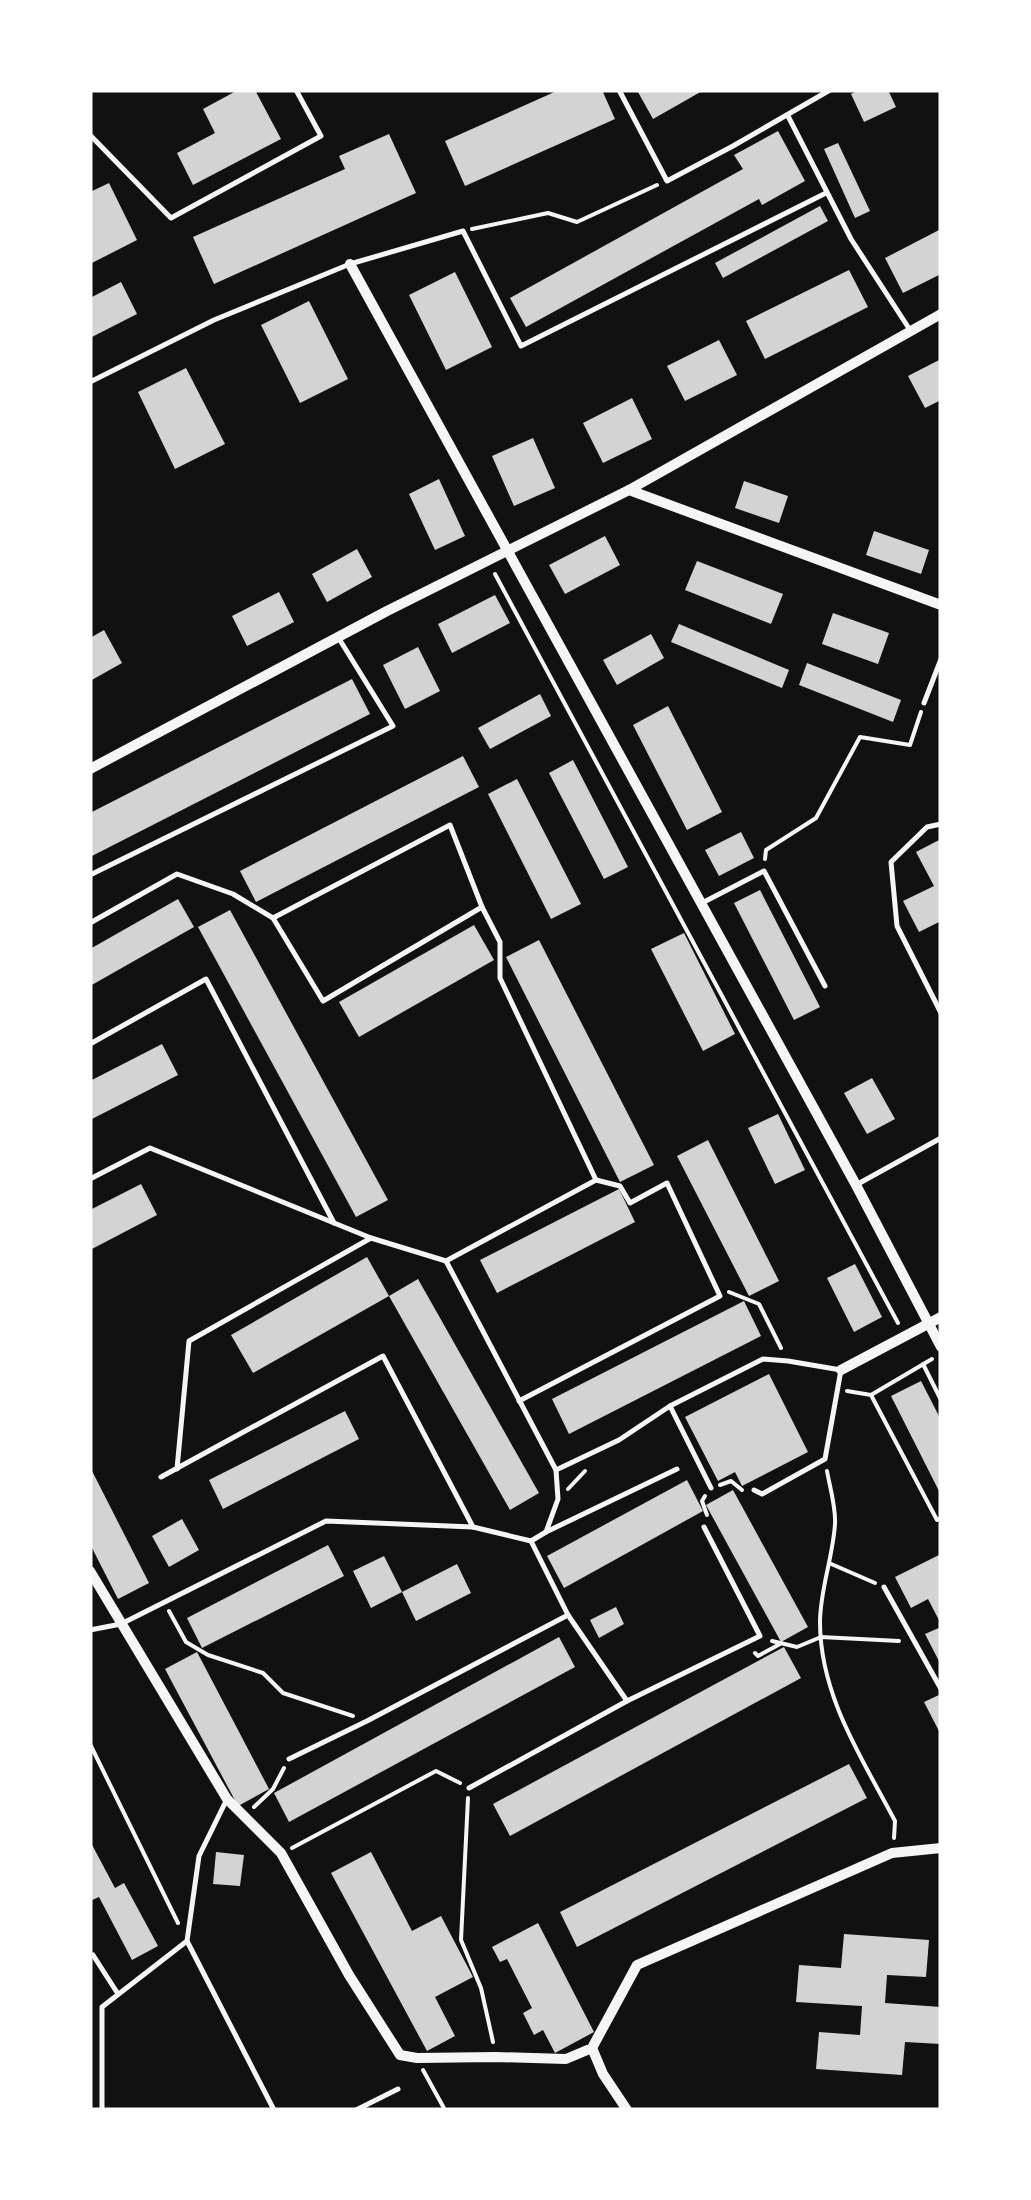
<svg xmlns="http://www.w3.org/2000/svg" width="1031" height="2200" font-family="Commissioner,sans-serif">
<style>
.building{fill:#d3d3d3}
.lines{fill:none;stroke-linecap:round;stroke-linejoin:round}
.path{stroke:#f5f5f5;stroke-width:4}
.service{stroke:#f5f5f5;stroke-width:5}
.minor{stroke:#f5f5f5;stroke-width:10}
</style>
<rect width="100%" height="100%" fill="#111"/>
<!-- building -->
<g class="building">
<polygon points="238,90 255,90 281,139 193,185 177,153 215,133 203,109"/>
<polygon points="559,90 602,90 615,119 465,186 445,141"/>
<polygon points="642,90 704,90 653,119 638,92"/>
<polygon points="859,90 888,90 896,107 864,122 851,94"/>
<polygon points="778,131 805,181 762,205 759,199 526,327 510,298 743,169 734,155"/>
<polygon points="389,134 416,193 214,284 193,237 345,169 339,156"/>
<polygon points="838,143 870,211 855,218 824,149"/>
<polygon points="109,183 137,240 90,264 90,192"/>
<polygon points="820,206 828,221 723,278 715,263"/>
<polygon points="941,229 941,274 903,293 885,258"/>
<polygon points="849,270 868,307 765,359 746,321"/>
<polygon points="455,272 492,347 446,370 409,295"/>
<polygon points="121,282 137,314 90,338 90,298"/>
<polygon points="309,301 348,379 300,403 261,325"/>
<polygon points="719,340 737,375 685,401 667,366"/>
<polygon points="941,359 941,400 925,408 908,376"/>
<polygon points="186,368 225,444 175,469 138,392"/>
<polygon points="632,398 652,439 603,463 583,423"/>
<polygon points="533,438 555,488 514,506 492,456"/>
<polygon points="439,479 465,536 435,550 409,494"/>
<polygon points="744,481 788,496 779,523 735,508"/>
<polygon points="874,531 929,550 921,574 866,555"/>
<polygon points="605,536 620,565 565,594 549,565"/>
<polygon points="357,549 372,577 327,602 312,574"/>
<polygon points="697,561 783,594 771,624 685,590"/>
<polygon points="279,592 294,622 247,646 232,616"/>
<polygon points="495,595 510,623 452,653 438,624"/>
<polygon points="833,613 889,633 878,664 822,644"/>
<polygon points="679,624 789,670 782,688 671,642"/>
<polygon points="104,630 122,663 90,681 90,638"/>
<polygon points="651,634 664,658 617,685 603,660"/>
<polygon points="418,647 440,691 405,709 383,665"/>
<polygon points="807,663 901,700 893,722 799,685"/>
<polygon points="352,679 370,714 90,857 90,813"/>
<polygon points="540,694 551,716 490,749 478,728"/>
<polygon points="668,706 722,812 687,830 633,725"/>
<polygon points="463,756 479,787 256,902 240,871"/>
<polygon points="573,760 628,867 604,879 549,773"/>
<polygon points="517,779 581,904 551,919 488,794"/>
<polygon points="741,832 754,858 719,876 705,850"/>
<polygon points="941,839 941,921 919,932 903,901 934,886 916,852"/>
<polygon points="760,890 820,1007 794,1020 734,903"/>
<polygon points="178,899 194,927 90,986 90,949"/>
<polygon points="230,910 388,1200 356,1217 198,927"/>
<polygon points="474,925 494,960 359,1037 339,1002"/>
<polygon points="684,933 735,1034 703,1051 651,949"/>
<polygon points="539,940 654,1165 620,1182 506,957"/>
<polygon points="162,1044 178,1075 90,1120 90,1081"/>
<polygon points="872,1078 895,1119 867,1134 844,1093"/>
<polygon points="778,1114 805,1170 775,1184 748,1128"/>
<polygon points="708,1140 779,1281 749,1296 677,1156"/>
<polygon points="141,1184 157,1215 90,1250 90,1210"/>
<polygon points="619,1189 635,1222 497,1293 480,1260"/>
<polygon points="367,1257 389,1296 253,1373 231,1335"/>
<polygon points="855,1264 882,1317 854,1332 827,1278"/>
<polygon points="418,1279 539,1493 510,1510 389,1296"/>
<polygon points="744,1301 761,1336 569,1434 552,1399"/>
<polygon points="769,1374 808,1452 742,1486 735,1472 718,1481 685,1417"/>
<polygon points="921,1381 941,1420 941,1495 891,1396"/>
<polygon points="345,1411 359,1439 223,1509 209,1480"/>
<polygon points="90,1467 149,1583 118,1599 90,1544"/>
<polygon points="687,1480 703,1511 564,1588 547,1556"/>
<polygon points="733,1490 808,1627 781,1642 706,1505"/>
<polygon points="182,1519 199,1550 169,1567 152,1536"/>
<polygon points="328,1545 344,1576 202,1648 187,1618"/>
<polygon points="941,1554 941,1624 928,1599 911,1608 895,1577"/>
<polygon points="384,1556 402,1592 371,1608 353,1571"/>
<polygon points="457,1564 471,1593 416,1621 402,1592"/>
<polygon points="616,1607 624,1624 599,1638 590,1620"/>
<polygon points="941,1627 941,1665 925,1634"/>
<polygon points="559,1637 575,1667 289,1822 274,1793"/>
<polygon points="784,1647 801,1678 510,1836 493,1804"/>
<polygon points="197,1652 269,1789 238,1806 165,1669"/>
<polygon points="941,1694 941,1735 924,1702"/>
<polygon points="849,1764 867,1798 577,1947 560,1912"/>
<polygon points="90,1841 115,1888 124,1883 158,1946 132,1960 99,1897 90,1901"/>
<polygon points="216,1852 244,1855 240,1886 213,1884"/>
<polygon points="371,1852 412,1931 441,1916 473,1977 435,1997 455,2036 427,2051 331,1873"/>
<polygon points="538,1923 594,2032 555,2053 543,2030 534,2035 523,2013 532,2008 507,1959 500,1962 492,1947"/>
<polygon points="844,1934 929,1940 926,1977 887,1975 885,2003 941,2007 941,2044 905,2042 902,2075 816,2069 819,2032 860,2035 862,2006 796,2002 799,1965 841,1968"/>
</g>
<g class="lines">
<!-- path -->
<g class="path">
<polyline points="472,229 548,213 577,222 657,185"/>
<polyline points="495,574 898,1323"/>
<polyline points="765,859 766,850 816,818 860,737 910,745 921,712"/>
<polyline points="729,1292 759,1304 781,1348"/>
<polyline points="923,1364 941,1400"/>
<polyline points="847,1391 871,1395 932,1359"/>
<polyline points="871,1395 937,1520 941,1518"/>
<path d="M827,1471C830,1488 836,1507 835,1524C833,1557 820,1590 820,1622C820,1696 862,1758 895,1821L894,1838"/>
<polyline points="720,1485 731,1481 742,1490"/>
<polyline points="568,1489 585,1471"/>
<polyline points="705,1496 702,1501 707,1515"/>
<polyline points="829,1563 875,1583"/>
<polyline points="169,1611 186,1642 208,1655 263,1673 283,1693 353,1716"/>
<polyline points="772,1641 797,1647 821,1637 899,1641"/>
<polyline points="755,1653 758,1656 780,1644"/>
<polyline points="90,1744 178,1923"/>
<polyline points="468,1798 461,1940 481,1988 493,2042"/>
<polyline points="254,1807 273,1789 284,1768"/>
<polyline points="292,1848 436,1771 460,1783"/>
<polyline points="423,2070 445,2110"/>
</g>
<!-- service -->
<g class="service">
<polyline points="619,90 667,181 733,146 830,90"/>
<polyline points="788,116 851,239 910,330"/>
<polyline points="90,135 171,218 321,136 296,90"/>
<polyline points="90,382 214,320 350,264 463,231 521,346 826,193"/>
<polyline points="924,703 941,659"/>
<polyline points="941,824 927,827 891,862 897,926 941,1013"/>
<polyline points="90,875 393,726 338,637"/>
<polyline points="702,903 764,871 825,986"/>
<polyline points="273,918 450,825 482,907"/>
<polyline points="90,923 177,874 233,894 273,918 323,1001 482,907 500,942 500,978 596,1180"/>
<polyline points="90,1044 206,979 334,1223"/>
<polyline points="90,1179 150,1148 371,1238"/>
<polyline points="856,1185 941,1138"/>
<polyline points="446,1261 596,1180 620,1186 630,1203 667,1183 720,1296 519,1401"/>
<polyline points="670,1406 711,1488"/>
<polyline points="177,1469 189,1341 371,1238 446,1261 556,1470"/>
<polyline points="161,1477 383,1356 473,1527"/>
<polyline points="546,1532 677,1469"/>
<polyline points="884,1587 941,1689"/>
<polyline points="90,1630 121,1624 326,1521 473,1527 531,1541 546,1532 558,1499 556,1470 619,1440 670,1406 763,1359 788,1361 841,1370 825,1459 762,1494 754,1490"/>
<polyline points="627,1701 760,1636 704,1527"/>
<polyline points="289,1759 367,1721 568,1615"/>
<polyline points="469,1788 627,1701 568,1615 531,1541"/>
<polyline points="187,1941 274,2110"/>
<polyline points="93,1955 118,1994"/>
<polyline points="102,2110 102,2007 187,1941 199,1856 227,1799"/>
<polyline points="356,2110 398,2089"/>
</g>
<!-- minor -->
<g class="minor">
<polyline points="350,264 856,1185 941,1347"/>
<polyline points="629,490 941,314"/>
<polyline points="90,769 387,611 629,490 941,605"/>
<polyline points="841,1370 941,1317"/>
<polyline points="90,1571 227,1799 281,1853 349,1975 400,2055 417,2058 496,2057 566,2059 592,2048 637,1965 892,1853 941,1848"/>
<polyline points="592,2048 603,2074 627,2110"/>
</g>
</g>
<!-- border -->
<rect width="1031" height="2200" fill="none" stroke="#ffffff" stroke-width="185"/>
</svg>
